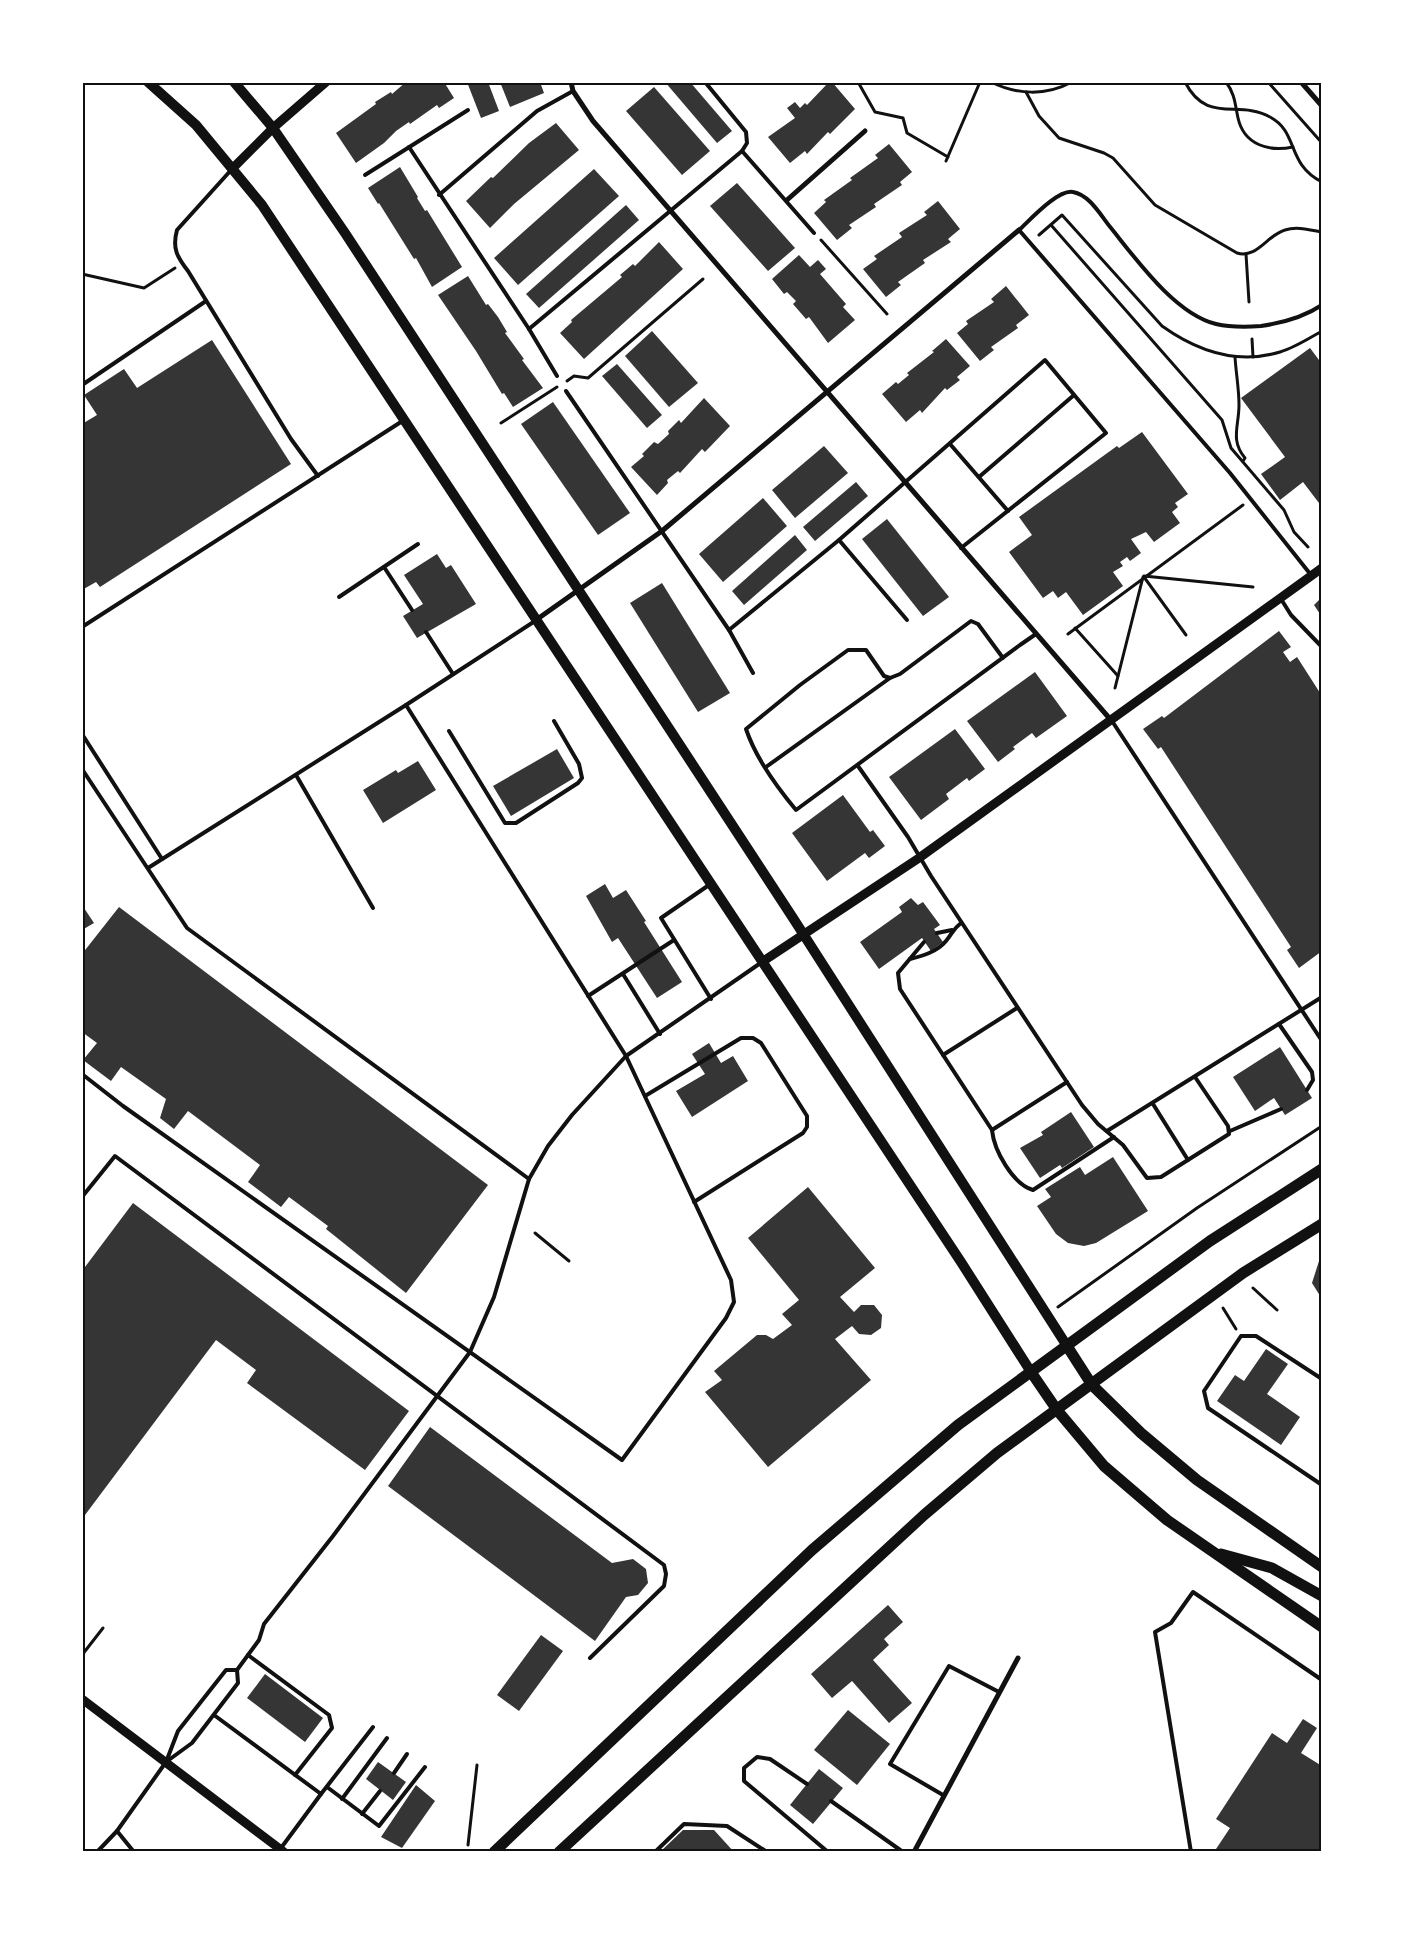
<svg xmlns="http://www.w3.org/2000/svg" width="1404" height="1934" font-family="'Varela Round',sans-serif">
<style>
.building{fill:#353535}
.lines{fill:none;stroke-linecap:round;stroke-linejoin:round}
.path{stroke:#111;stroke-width:3}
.service{stroke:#111;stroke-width:4}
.minor{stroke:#111;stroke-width:5}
.tertiary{stroke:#111;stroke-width:9}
.secondary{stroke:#111;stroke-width:10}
.primary{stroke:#111;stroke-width:11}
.neatline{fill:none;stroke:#111;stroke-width:2}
</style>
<rect width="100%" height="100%" fill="#fff"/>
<!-- building -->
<g class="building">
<polygon points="406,82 444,82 454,98 439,108 437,105 410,124 409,122 396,131 384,143 356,163 336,133 376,104 375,102 391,92 392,94"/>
<polygon points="467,82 488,82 499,111 481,118"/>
<polygon points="500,82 540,82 544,93 510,107"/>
<polygon points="665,82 690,82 732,131 717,143"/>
<polygon points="829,82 832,82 855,109 830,134 828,132 807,154 805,151 790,163 768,137 795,118 787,108 795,102 800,108 805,103 807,105"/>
<polygon points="654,87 710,151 682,175 626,111"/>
<polygon points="556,123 579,150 514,204 490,228 466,201 491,177 493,178 529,143"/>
<polygon points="889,144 912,172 900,182 902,185 874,204 876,207 849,225 852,228 837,240 814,213 826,202 824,200 852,180 850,178 878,158 875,155"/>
<polygon points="400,167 418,197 417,198 425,211 427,210 462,267 432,287 416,258 414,259 379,203 378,204 368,188"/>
<polygon points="594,169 619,196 518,285 494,258"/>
<polygon points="737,183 795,248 768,271 710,206"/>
<polygon points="938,201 960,229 948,239 951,242 923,260 925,263 898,282 901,285 886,297 863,269 877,259 874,256 902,237 899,233 927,215 924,212"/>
<polygon points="626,205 639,220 539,308 526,294"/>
<polygon points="659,242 683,269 584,359 560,333 572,322 571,320 622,277 620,275 633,264 635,266"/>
<polygon points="799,255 810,267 818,260 826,269 820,274 846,304 843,307 855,320 828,343 809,317 806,319 793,304 796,301 787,292 784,294 772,279"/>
<polygon points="468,276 486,305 488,304 498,317 507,332 505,333 524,359 522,360 543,388 513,407 504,393 502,394 476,351 438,295"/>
<polygon points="1006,286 1029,315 1016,325 1018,328 991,347 994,350 980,361 957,333 968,324 966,321 994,302 991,299"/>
<polygon points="652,331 698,383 669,407 625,356"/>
<polygon points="946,339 970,366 957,377 960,380 947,390 945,388 922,413 920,410 906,422 882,394 896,382 898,384 909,375 907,373 934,352 932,351"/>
<polygon points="212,340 291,464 100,587 96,582 82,590 82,424 97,415 84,395 124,369 137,388"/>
<polygon points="1310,348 1322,364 1322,507 1303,482 1280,500 1261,474 1285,457 1241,398"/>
<polygon points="617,364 662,415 647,428 602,376"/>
<polygon points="704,398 730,426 705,452 702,449 680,473 678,471 667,480 668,483 657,495 631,467 644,456 642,454 654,442 658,444 669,434 668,431 679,420 681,423"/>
<polygon points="553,402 630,513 598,535 521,424"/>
<polygon points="1142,432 1188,494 1175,503 1178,507 1172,512 1180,523 1154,542 1146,532 1131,539 1141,553 1130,561 1127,557 1120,562 1123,566 1113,572 1123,586 1083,615 1066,592 1058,598 1053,591 1043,598 1009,552 1032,535 1019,517 1117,446 1119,448"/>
<polygon points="824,446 848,473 795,518 772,490"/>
<polygon points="856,482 868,496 815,541 803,527"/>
<polygon points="763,498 787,526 723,582 699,554"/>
<polygon points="887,519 949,597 923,616 862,539"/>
<polygon points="795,535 807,550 744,605 732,591"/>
<polygon points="437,554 446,568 451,565 476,604 417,638 403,616 423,604 404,575"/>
<polygon points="662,583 730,693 698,712 630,603"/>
<polygon points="1322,597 1322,617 1314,605"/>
<polygon points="1279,631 1291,647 1283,652 1290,662 1297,657 1322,696 1322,951 1299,968 1287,950 1291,947 1161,747 1158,749 1143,729 1162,716 1164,718"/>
<polygon points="1035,672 1067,716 1036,738 1032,733 1013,747 1015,749 998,762 967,721"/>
<polygon points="955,729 985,769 969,781 967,778 946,794 949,799 921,820 889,777"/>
<polygon points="557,749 574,778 511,816 493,786"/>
<polygon points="418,761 436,790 383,823 363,790 396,770 398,773"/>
<polygon points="843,795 870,832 873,830 885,846 869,858 865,853 827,881 792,833"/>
<polygon points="605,884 613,898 626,890 646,921 644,922 682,982 657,998 618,938 612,942 586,896"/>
<polygon points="911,898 918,905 923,902 940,925 934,929 943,942 931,951 922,938 879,969 860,942 902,912 899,907"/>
<polygon points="82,905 94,923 82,930"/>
<polygon points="119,907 488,1185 406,1293 326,1229 328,1226 289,1197 281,1207 248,1182 260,1165 188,1111 174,1129 160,1118 166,1099 121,1067 111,1081 83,1060 97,1043 82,1032 82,954"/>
<polygon points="709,1043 721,1063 733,1056 748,1081 692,1117 676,1091 705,1074 692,1054"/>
<polygon points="1280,1047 1312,1098 1285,1115 1274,1098 1255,1111 1233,1077"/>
<polygon points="1071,1112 1094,1147 1062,1168 1060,1165 1040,1178 1020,1148 1043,1135 1041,1132"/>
<polygon points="1113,1157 1148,1211 1096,1243 1084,1246 1068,1243 1056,1234 1037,1206 1051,1197 1045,1189 1080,1167 1085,1175"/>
<polygon points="808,1187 875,1268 840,1297 854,1312 861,1305 874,1305 882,1315 881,1328 871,1335 859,1334 852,1326 835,1339 871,1380 768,1467 705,1392 722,1380 714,1371 757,1335 766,1335 773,1339 792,1325 782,1314 799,1300 748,1238"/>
<polygon points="133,1203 409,1411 365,1470 247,1383 256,1370 216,1340 82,1519 82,1271"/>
<polygon points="1322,1260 1322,1299 1312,1283 1319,1261"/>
<polygon points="1266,1349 1288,1364 1267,1394 1300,1417 1281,1445 1217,1401 1235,1375 1244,1381"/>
<polygon points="430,1427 612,1563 633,1559 646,1569 648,1583 638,1595 626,1597 595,1641 388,1486"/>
<polygon points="888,1605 903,1622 884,1639 889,1645 873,1660 912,1703 889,1723 852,1681 832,1698 811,1674"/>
<polygon points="541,1635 563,1651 519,1711 497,1695"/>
<polygon points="265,1674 323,1718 305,1742 247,1698"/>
<polygon points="848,1710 890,1744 857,1785 814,1750"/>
<polygon points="1303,1719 1317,1728 1301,1753 1322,1766 1322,1852 1214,1852 1230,1828 1216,1819 1272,1733 1287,1743"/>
<polygon points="378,1762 406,1782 393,1800 366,1779"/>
<polygon points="819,1769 843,1788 813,1824 790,1805"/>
<polygon points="416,1785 435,1801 402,1848 381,1837"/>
<polygon points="683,1830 714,1830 734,1852 660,1852"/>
</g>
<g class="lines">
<!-- path -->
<g class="path">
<polyline points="858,82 875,112 903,118 907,133 948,157"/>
<path d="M991,82C1017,95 1046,96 1072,82"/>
<path d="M1185,82C1207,125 1238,99 1270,117C1299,132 1286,164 1322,182"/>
<path d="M1226,82C1235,94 1235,104 1238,118C1244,145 1269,152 1293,147"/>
<polyline points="1268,82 1322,143"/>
<path d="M1026,92L1039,116L1059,138L1104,153L1113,158L1155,205L1237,253C1257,259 1267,235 1285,230C1297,226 1310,230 1322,232"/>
<polyline points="946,161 980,82"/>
<polyline points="1051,225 1222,420 1231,448 1284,510 1294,532 1308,547"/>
<path d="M1039,235L1062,215L1162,326C1197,351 1237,365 1280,352C1294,348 1308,339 1322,331"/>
<polyline points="821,240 887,314"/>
<polyline points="1246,254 1249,302"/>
<polyline points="82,274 144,288 175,268"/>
<polyline points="1252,339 1253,357"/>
<path d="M1235,357C1236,373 1239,389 1239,405C1239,426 1230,440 1245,458L1243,461"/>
<polyline points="567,381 574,376 588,378 703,279"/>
<polyline points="501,423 557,387"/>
<polyline points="1144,576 1253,587"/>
<polyline points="1144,577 1186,635"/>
<polyline points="1075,628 1118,676"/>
<polyline points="1068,634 1243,505"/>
<polyline points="1115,688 1143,577"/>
<polyline points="535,1233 569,1261"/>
<polyline points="1253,1288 1277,1310"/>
<polyline points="1058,1307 1197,1208 1322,1126"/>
<polyline points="1223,1308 1236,1329"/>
<polyline points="82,1655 103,1628"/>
<polyline points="468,1845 477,1765"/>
</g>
<!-- service -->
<g class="service">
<polyline points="409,147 529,329 557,376"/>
<polyline points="742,151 814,233"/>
<path d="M232,169L177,230C172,248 177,257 188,271L291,439L318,476"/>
<polyline points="365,175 468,110"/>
<polyline points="439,195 537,111 573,91"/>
<polyline points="529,329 742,151 747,143 746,132 705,82"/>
<polyline points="82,385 206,301"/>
<polyline points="566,391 729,630 753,673"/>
<polyline points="950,444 1008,511"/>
<polyline points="979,477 1074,395"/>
<polyline points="839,540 907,620"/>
<polyline points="384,567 412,610"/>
<path d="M1311,575L1230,473L1019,230C1030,220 1058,189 1073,192C1090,195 1101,216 1111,228C1136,259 1175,314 1216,324C1229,327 1247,327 1261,326C1282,323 1304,317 1322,305"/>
<polyline points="339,597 418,544"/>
<polyline points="1281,599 1291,615 1322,647"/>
<polyline points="82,627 404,420"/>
<polyline points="729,630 839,540 1045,360 1106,433 961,548"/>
<polyline points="426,632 453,674"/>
<path d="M1003,658L978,624L971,621L900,674L890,678L884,676L866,650H848L800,685L746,729C756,759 776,786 796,810L1020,645L1036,634"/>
<polyline points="1112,721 1322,1041"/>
<polyline points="449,731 505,823 516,823 578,783 582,778 579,764 554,721"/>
<polyline points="82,734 162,859"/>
<polyline points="858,766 908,837 931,876 1082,1105 1098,1124 1123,1145 1147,1178 1161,1177 1229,1134 1228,1126 1195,1077"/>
<polyline points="766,767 890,678"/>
<polyline points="82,769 187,928 529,1179"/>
<polyline points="296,775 373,908"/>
<polyline points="148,868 406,705"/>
<polyline points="709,885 661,918 711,999"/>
<polyline points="937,933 952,930"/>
<polyline points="924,942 898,973 900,989 992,1130 1067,1082"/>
<path d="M910,959C922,956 937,952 946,941C952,934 953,929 961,923"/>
<polyline points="623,974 660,1034"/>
<polyline points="588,996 674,940"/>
<polyline points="1279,1024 1312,1072 1313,1080 1307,1090"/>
<polyline points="943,1055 1017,1008"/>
<polyline points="82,1074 123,1106 622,1460 726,1318 734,1302 731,1280 626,1056 406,705 535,621"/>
<polyline points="645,1096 741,1038 753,1038 761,1043 807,1116 807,1127 803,1133 694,1202"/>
<polyline points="1153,1104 1188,1160"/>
<path d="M992,1130C994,1151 1013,1184 1033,1190L1114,1137"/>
<polyline points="1107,1131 1322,997"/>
<polyline points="1230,1131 1281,1109"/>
<polyline points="82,1197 115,1156 664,1565 666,1574 664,1586 590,1658"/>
<polyline points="1322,1379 1256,1336 1241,1336 1204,1391 1208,1408 1322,1485"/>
<polyline points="248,1655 329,1715 332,1728 295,1775"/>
<polyline points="214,1715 321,1794 373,1727"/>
<polyline points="166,1762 192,1743 238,1683 237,1670 259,1640 264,1624 333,1536 470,1352 494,1297 529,1179 548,1146 572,1115 626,1056 762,962"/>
<polyline points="394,1773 407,1754"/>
<polyline points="807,1784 770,1759 757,1757 744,1768 744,1781 828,1852"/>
<polyline points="327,1787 379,1826 425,1767"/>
<polyline points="943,1795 890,1764 949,1666 999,1692"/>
<polyline points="342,1799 387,1738"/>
<polyline points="831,1801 903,1852"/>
<polyline points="362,1814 380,1791"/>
<polyline points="281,1848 321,1794"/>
<polyline points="97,1852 117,1831"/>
<polyline points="134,1852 117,1831 166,1762 178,1731 226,1670 237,1670"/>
<polyline points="655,1852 684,1824 727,1826 767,1852"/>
<polyline points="1191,1852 1155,1632 1171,1623 1193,1592 1322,1680"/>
</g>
<!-- minor -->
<g class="minor">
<polyline points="571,82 573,91 593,121 1110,719"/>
<polyline points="1301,82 1322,106"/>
<polyline points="787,200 865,131"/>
<polyline points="536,620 662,531 1019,230"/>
<polyline points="914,1852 1018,1658"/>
</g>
<!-- tertiary -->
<g class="tertiary">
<polyline points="233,168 273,128 326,82"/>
<polyline points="762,962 919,858 1322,568"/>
<polyline points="82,1699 284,1852"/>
</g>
<!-- secondary -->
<g class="secondary">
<polyline points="148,82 196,125 262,205 961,1262 1031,1372"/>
<polyline points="234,82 273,128 345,233 793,918 1067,1346"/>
</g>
<!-- primary -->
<g class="primary">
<polyline points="1067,1346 1092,1385 1141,1433 1197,1480 1322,1567"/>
<polyline points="1031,1372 1057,1410 1104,1466 1167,1520 1322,1627"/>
<polyline points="1221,1554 1272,1568 1322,1596"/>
<polyline points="494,1852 812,1550 958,1425 1210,1241 1322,1169"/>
<polyline points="559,1852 924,1515 997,1453 1243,1273 1322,1224"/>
</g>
</g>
<!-- border -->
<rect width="1404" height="1934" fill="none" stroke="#ffffff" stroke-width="168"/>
<rect x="84" y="84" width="1236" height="1766" class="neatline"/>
</svg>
